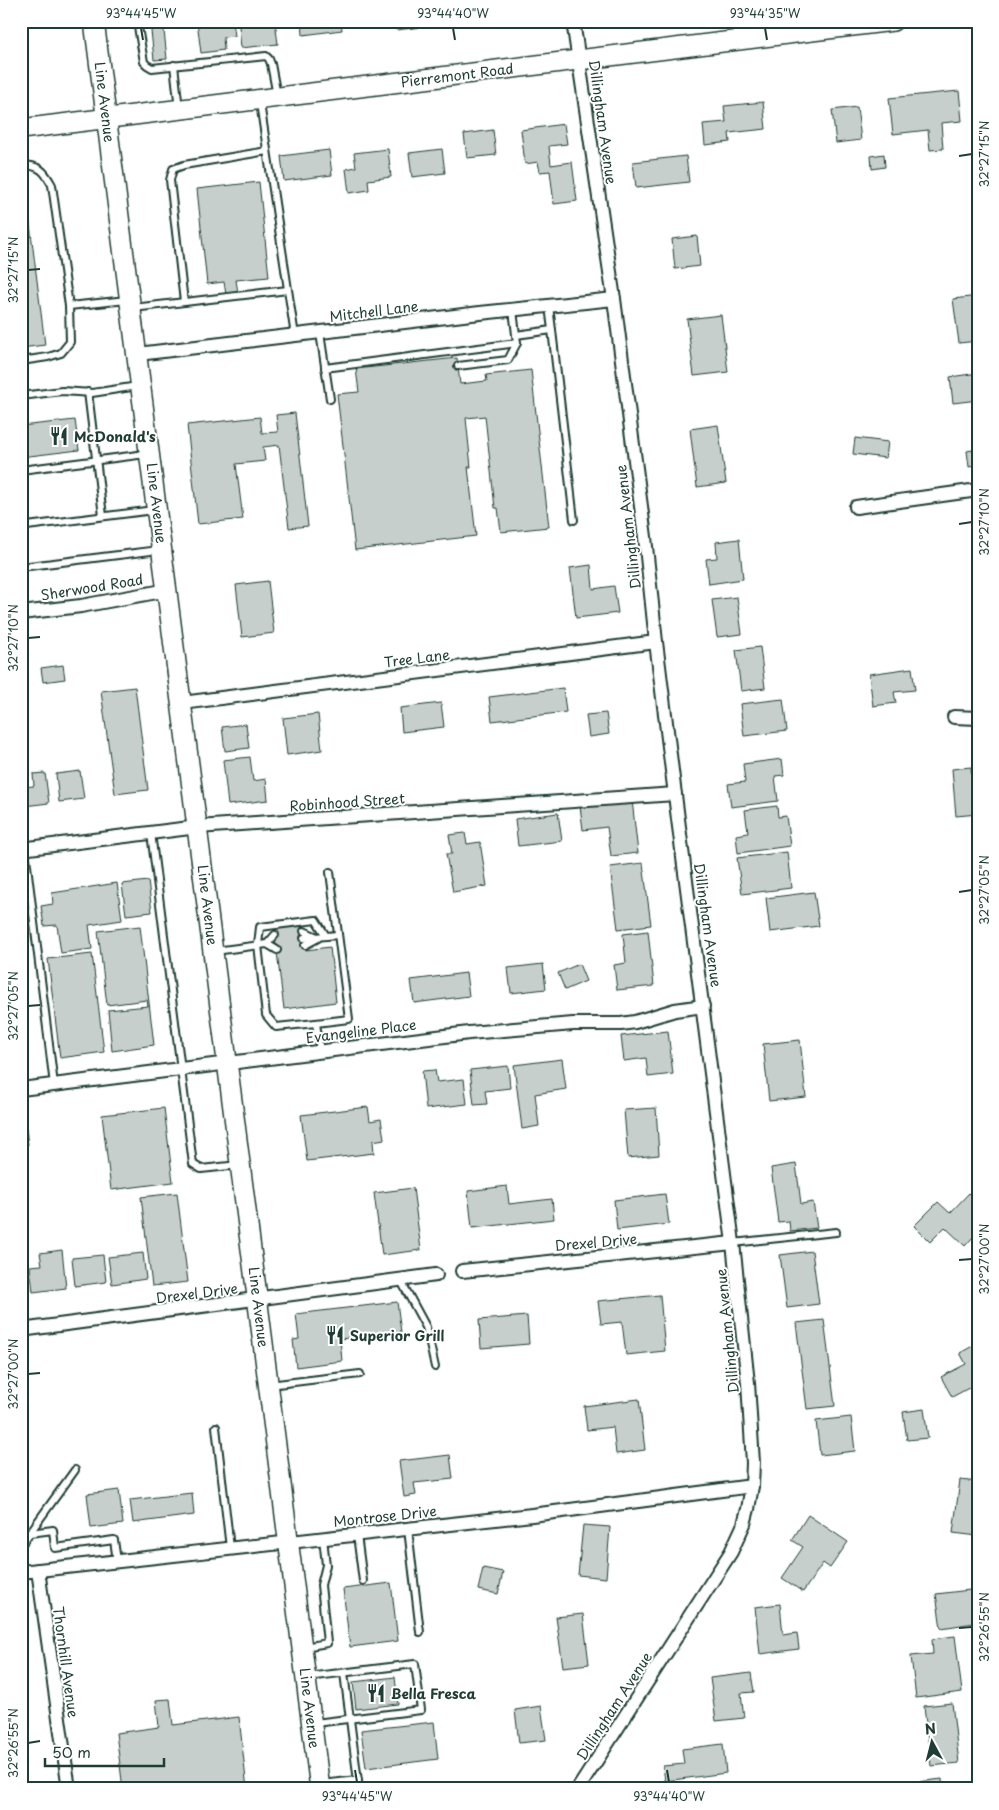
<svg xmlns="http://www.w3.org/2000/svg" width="999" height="1810" font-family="'Playpen Sans',sans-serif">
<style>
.building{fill:#c7cfcc;stroke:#1f3d34}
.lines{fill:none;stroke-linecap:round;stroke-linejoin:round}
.lane-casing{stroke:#1f3d34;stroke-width:10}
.street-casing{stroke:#1f3d34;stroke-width:16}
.secondary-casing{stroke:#1f3d34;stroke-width:22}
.lane{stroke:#fff;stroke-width:6}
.street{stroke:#fff;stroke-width:12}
.secondary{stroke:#fff;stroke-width:19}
.ticks{fill:none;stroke:#1f3d34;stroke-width:2}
.labels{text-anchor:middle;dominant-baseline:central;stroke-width:4;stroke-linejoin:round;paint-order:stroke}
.street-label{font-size:14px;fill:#1f3d34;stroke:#fff}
.poi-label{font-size:14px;font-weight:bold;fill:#1f3d34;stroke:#fff;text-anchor:start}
.neatline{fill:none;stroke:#1f3d34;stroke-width:2}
.ticks-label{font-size:12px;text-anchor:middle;fill:#1f3d34}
</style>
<rect width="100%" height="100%" fill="#fff"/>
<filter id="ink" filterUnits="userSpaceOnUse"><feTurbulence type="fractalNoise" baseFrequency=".02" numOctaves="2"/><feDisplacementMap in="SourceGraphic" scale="10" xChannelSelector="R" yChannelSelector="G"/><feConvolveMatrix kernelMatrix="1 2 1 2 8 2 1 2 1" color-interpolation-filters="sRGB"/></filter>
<g filter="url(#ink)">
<!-- building -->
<g class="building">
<polygon points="150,21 163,21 167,59 154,60"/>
<polygon points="197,21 233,21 235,36 223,37 224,50 201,53"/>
<polygon points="275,21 278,44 241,48 239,26"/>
<polygon points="302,21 341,21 342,30 303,35"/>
<polygon points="396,21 422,21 423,27 396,30"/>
<polygon points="959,91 962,121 941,123 943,149 930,150 928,130 893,134 889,98"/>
<polygon points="763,102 766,129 729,133 730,142 705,145 703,124 726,122 724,106"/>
<polygon points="857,107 861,140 836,143 832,110"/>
<polygon points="564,124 567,144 549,146 551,165 572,162 577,201 554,204 550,171 540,172 538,162 525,164 521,130"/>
<polygon points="493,130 496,155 467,158 464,134"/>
<polygon points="388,149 391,177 368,180 369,190 349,193 346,169 356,167 354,153"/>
<polygon points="442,149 445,173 412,177 409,153"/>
<polygon points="329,150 332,175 284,181 281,156"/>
<polygon points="884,154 885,167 872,169 871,156"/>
<polygon points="686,156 689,182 636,188 633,162"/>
<polygon points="259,182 269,277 236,280 238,293 226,295 224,282 207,284 197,189"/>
<polygon points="26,192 45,345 21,348 21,193"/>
<polygon points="697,236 700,266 675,269 672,239"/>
<polygon points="978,296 978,341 959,343 953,299"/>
<polygon points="721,315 728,372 694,376 687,319"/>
<polygon points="457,358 460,384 487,381 486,375 531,370 549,527 501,532 498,508 495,508 485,416 466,418 471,467 468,467 476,536 355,550 337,394 359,392 356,369"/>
<polygon points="978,373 978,400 953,403 950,377"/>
<polygon points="295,413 308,526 289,528 279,445 263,447 265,461 236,464 243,519 198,524 187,425 260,417 262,433 278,432 276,415"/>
<polygon points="75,420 79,450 21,457 21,426"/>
<polygon points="718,425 726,483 697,487 690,429"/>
<polygon points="855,438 888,442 886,458 853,454"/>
<polygon points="978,449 978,465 969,467 967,451"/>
<polygon points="739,539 743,579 709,584 706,559 717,558 716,542"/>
<polygon points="591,565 593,589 614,586 618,613 576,618 570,568"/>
<polygon points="268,581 274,633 242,637 236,585"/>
<polygon points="737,597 742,634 717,637 712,600"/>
<polygon points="760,647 765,688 741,691 736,650"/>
<polygon points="63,665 65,679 43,682 41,668"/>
<polygon points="912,668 915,690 894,692 896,703 873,706 869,674"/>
<polygon points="135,687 148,790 115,794 101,691"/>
<polygon points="563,688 566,712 492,721 489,697"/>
<polygon points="783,699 787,731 744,736 740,704"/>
<polygon points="441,703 444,727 402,732 400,708"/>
<polygon points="606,713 609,734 589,737 586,715"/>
<polygon points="318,714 322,750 287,755 283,718"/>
<polygon points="246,724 249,748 225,751 222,727"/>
<polygon points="250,757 253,781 266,779 268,800 228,805 223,760"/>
<polygon points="782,759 784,775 775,776 778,801 731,807 728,784 745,782 743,764"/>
<polygon points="971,767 972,783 978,782 978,814 956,816 952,769"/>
<polygon points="80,771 84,799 59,802 56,774"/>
<polygon points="45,773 49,803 24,806 22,787 34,786 33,774"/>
<polygon points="632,800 638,853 611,856 607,827 583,830 580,806"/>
<polygon points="777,806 778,817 786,816 790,846 738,853 736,835 748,833 745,810"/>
<polygon points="558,813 562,841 518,846 515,819"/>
<polygon points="465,833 467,844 480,842 487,886 453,892 446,854 452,854 449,835"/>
<polygon points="787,852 791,888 742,894 737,858"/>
<polygon points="643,863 651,925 618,929 610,867"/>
<polygon points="148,881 152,912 126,915 122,884"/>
<polygon points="117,883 122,920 89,925 92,949 61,953 57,925 44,926 41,906 53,904 52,893"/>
<polygon points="814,892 819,926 770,932 766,898"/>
<polygon points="303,925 306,950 330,947 336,1002 284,1009 274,928"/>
<polygon points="140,926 154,1045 112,1051 108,1010 148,1006 147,1000 107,1005 98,931"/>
<polygon points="648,931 654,986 617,990 614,965 626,963 623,934"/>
<polygon points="92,954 104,1052 60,1058 48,959"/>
<polygon points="543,964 546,989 511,993 508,968"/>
<polygon points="579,964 586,981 565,990 558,973"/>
<polygon points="466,973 469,996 414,1003 411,980"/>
<polygon points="668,1031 673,1074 648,1077 646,1058 624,1061 621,1036"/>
<polygon points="800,1040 806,1097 769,1101 763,1044"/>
<polygon points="562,1059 566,1089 535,1094 539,1126 522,1129 514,1065"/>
<polygon points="508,1066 510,1088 485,1091 487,1104 474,1105 470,1070"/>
<polygon points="435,1070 437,1082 464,1079 467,1104 426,1109 422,1071"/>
<polygon points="368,1107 370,1121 381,1119 384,1139 373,1141 374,1153 307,1161 301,1115"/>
<polygon points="164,1108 173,1182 111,1190 102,1115"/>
<polygon points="656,1108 659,1155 628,1158 624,1110"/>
<polygon points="21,1119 25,1119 28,1145 21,1145"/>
<polygon points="796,1164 801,1204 813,1202 817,1228 790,1231 789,1221 778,1222 771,1168"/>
<polygon points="507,1186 509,1204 552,1199 554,1219 472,1228 468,1191"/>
<polygon points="413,1188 421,1250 382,1255 374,1193"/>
<polygon points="177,1193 188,1282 152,1286 141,1197"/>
<polygon points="969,1193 978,1202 978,1242 973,1237 965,1246 945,1227 930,1242 914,1226 938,1202 950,1213"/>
<polygon points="665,1194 669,1224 617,1230 614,1200"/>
<polygon points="62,1250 66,1288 33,1292 30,1266 42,1265 40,1253"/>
<polygon points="812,1251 819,1304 787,1308 780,1255"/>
<polygon points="143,1253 146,1279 112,1284 108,1257"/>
<polygon points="103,1255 106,1282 75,1286 72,1258"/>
<polygon points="27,1265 30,1290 21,1291 21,1266"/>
<polygon points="660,1295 665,1351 626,1355 622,1322 601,1324 598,1301"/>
<polygon points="397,1302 401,1332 340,1339 342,1361 296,1367 293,1340 299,1339 296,1314"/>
<polygon points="527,1316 529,1344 481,1348 479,1320"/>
<polygon points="824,1320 835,1406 807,1409 796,1323"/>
<polygon points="978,1343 978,1383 952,1397 941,1377 966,1364 960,1353"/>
<polygon points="639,1399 645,1450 616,1454 613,1427 587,1430 584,1406"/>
<polygon points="924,1409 928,1438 907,1440 903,1412"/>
<polygon points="851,1417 855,1451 820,1455 816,1421"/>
<polygon points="450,1455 453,1479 414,1483 416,1495 404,1497 399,1461"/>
<polygon points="960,1480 978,1482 978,1536 953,1533"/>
<polygon points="119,1490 123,1524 91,1528 87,1494"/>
<polygon points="192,1493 194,1515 133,1523 130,1500"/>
<polygon points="808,1515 848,1542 830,1568 823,1563 803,1592 782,1578 803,1547 792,1540"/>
<polygon points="583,1525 610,1527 606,1578 578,1575"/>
<polygon points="483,1568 503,1572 498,1594 478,1590"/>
<polygon points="391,1583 398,1641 350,1647 343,1589"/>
<polygon points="970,1590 974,1623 941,1628 936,1594"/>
<polygon points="780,1604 783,1635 797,1633 799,1649 760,1654 755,1607"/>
<polygon points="583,1614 589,1664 563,1667 556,1617"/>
<polygon points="955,1636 962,1692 916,1698 911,1656 933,1654 932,1639"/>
<polygon points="751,1673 754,1692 741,1693 744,1718 716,1721 710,1678"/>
<polygon points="395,1677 398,1704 356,1709 353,1682"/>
<polygon points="170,1699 173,1725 239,1717 247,1789 123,1789 116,1733 159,1727 156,1700"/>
<polygon points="952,1703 959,1763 931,1766 924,1706"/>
<polygon points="541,1706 546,1740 519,1743 515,1710"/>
<polygon points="434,1722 438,1759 366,1768 361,1730"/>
<polygon points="723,1744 726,1773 665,1781 663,1766 684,1764 682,1749"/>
<polygon points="942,1779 943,1789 910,1789 909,1783"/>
</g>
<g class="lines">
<!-- lane casing -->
<g class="lane-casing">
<g id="lane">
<polyline points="137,21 144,62 147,65 152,68 266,56 269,59 271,64 277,96"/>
<polyline points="174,65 179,109"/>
<polyline points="260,103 295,336"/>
<path d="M21,165C39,165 44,170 52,185L69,306L127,300"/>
<polyline points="184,302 170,180 173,169 184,165 267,151"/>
<polyline points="549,306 552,330"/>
<polyline points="133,308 288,290"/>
<polyline points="320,333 330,399"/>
<polyline points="516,335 552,330 574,520"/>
<polyline points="21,361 48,357 61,353 70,342 69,306"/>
<polyline points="458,366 508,360 517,343"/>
<polyline points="325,368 517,343 513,310"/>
<polyline points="88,392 103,516"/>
<polyline points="21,396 62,391 92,393 138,386"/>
<polyline points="21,470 146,454"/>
<polyline points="21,525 27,526 154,510"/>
<polyline points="21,567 159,550"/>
<polyline points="151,833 193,1164 201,1169 239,1165"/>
<polyline points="25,849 54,1085"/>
<polyline points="304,931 315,936"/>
<polyline points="304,938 326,936"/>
<polyline points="267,944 275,935"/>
<polyline points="305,945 318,938"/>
<polyline points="215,951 267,944 277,950"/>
<polyline points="316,1023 276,1027 266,1015 258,945 260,927 316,920 326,936 338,935"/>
<polyline points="320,1052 316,1023 349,1019 330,872"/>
<polyline points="733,1243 836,1232"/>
<polyline points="400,1279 426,1327 435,1367"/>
<polyline points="269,1385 360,1374"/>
<polyline points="216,1427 230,1548"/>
<polyline points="408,1529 420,1632"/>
<polyline points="30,1533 53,1530 55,1548 114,1540 117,1561"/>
<polyline points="357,1535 363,1581"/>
<polyline points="21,1545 75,1470"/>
<polyline points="304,1647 327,1643 321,1585 326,1565 323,1538"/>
<polyline points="344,1673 359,1789"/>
<polyline points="307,1677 415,1664 421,1710 315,1723"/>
<polyline points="321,1784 358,1780"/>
</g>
</g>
<!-- street casing -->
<g class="street-casing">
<g id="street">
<polyline points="573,21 614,299 645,537 656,642 678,819 733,1243 748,1383 753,1463 752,1486 748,1509 744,1524 731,1552 578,1789"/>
<polyline points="138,354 480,313 614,299"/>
<polyline points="856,507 978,490"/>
<polyline points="21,613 81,606 168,590"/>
<polyline points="182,703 656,642"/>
<polyline points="954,717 978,718"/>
<polyline points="21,849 198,827 675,794"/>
<polyline points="21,1089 469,1033 573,1024 621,1024 635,1022 675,1010 703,1006"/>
<polyline points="462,1271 733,1243"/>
<polyline points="21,1330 436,1275"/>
<polyline points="38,1570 69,1789"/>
<polyline points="21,1572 532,1515 752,1486"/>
</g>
</g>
<!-- secondary casing -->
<g class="secondary-casing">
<g id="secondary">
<polyline points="94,21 320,1789"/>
<polyline points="21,129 893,21"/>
</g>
</g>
<!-- lane -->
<use href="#lane" class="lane"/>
<!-- street -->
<use href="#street" class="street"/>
<!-- secondary -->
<use href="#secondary" class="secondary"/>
</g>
</g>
<!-- ticks -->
<path class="ticks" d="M141,28L143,40M453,28L455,40M765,28L767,40M959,156L972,154M28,270L40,269M959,524L972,522M28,638L40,637M959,892L972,890M28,1006L40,1005M959,1260L972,1259M28,1374L40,1373M959,1628L972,1627M28,1743L40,1741M355,1770L357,1782M667,1770L669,1782"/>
<!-- icons -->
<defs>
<g id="restaurant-bare" transform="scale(1.5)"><path d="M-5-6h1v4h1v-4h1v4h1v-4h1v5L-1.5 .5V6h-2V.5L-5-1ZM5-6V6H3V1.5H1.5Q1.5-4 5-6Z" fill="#1f3d34" stroke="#fff" stroke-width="2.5" paint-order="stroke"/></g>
</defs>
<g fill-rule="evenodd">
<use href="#restaurant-bare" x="59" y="436"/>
<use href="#restaurant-bare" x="335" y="1335"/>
<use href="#restaurant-bare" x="376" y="1693"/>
</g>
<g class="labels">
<!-- street labels -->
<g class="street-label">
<text transform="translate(457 75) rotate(-7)">Pierremont Road</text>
<text transform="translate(105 102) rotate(83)">Line Avenue</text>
<text transform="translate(603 122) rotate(82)">Dillingham Avenue</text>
<text transform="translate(374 311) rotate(-7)">Mitchell Lane</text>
<text transform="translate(157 503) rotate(83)">Line Avenue</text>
<text transform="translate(628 527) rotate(-97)">Dillingham Avenue</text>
<text transform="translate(92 587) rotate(-9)">Sherwood Road</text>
<text transform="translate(417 658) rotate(-7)">Tree Lane</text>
<text transform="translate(347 802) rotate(-4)">Robinhood Street</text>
<text transform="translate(208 905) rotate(83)">Line Avenue</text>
<text transform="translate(708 925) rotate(82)">Dillingham Avenue</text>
<text transform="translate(361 1031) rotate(-7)">Evangeline Place</text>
<text transform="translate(596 1242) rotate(-5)">Drexel Drive</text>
<text transform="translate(197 1293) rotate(-7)">Drexel Drive</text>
<text transform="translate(259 1307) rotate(83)">Line Avenue</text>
<text transform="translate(727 1331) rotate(-96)">Dillingham Avenue</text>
<text transform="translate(385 1516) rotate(-6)">Montrose Drive</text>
<text transform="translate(66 1662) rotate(82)">Thornhill Avenue</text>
<text transform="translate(614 1706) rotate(-57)">Dillingham Avenue</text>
<text transform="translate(310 1708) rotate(83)">Line Avenue</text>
</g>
<!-- poi labels -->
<g class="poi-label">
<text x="74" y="436">McDonald's</text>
<text x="350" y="1335">Superior Grill</text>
<text x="391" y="1693">Bella Fresca</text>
</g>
</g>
<!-- margin -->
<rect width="999" height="1810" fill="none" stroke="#fff" stroke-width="55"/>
<!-- north arrow -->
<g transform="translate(932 1742) rotate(353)" stroke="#ffffff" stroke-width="4" paint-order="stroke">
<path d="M0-4L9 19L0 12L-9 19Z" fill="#1f3d34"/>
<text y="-8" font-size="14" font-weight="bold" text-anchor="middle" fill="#1f3d34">N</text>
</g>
<!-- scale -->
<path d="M45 1758v8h119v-8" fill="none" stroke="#1f3d34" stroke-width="2.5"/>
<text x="52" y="1758" font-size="15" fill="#1f3d34" stroke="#ffffff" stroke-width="4" paint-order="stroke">50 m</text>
<rect x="28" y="28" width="944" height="1754" class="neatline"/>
<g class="ticks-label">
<text x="141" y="18">93°44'45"W</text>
<text x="453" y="18">93°44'40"W</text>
<text x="765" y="18">93°44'35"W</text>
<text transform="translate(985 154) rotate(-90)" y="4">32°27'15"N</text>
<text transform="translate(14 270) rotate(-90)" y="4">32°27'15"N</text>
<text transform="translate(985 522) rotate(-90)" y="4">32°27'10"N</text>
<text transform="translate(14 638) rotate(-90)" y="4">32°27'10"N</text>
<text transform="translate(985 890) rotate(-90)" y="4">32°27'05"N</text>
<text transform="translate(14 1006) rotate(-90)" y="4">32°27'05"N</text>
<text transform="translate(985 1259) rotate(-90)" y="4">32°27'00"N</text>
<text transform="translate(14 1374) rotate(-90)" y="4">32°27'00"N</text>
<text transform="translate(985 1627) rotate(-90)" y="4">32°26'55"N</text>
<text transform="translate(14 1743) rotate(-90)" y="4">32°26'55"N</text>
<text x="357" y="1801">93°44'45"W</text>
<text x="669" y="1801">93°44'40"W</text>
</g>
</svg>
